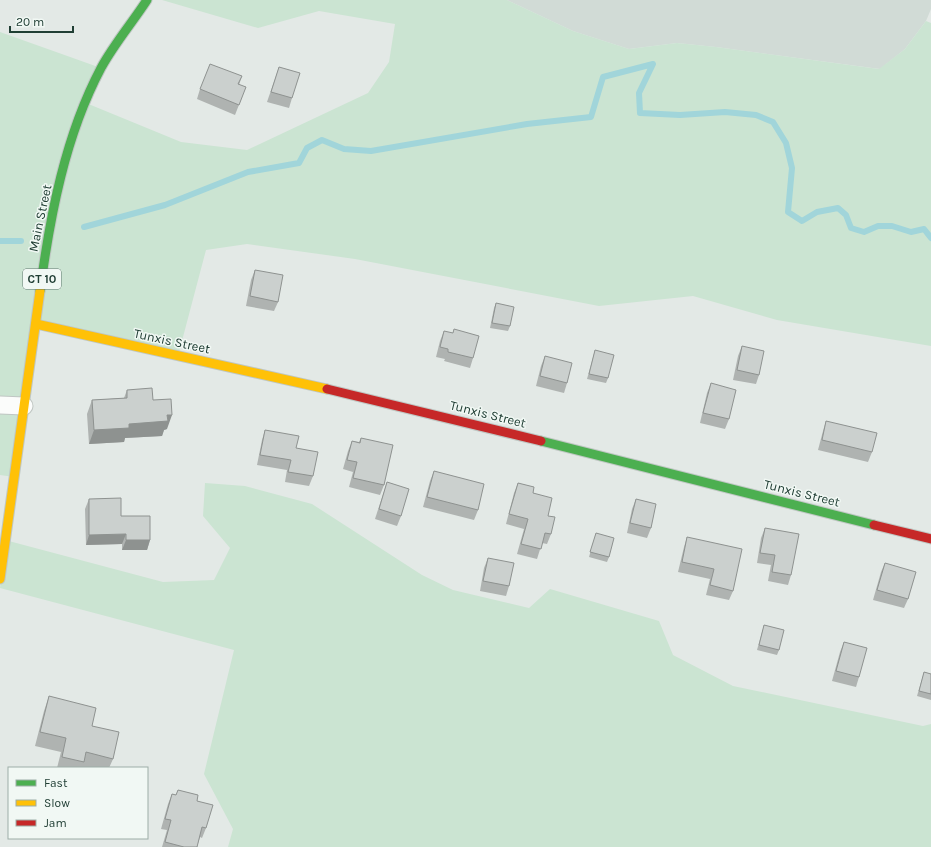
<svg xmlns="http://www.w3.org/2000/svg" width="931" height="847" font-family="Karla,sans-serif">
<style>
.built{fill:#d1dbd6}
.green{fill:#cbe4d2}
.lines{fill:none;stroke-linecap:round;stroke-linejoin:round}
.stream{stroke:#a1d5da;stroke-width:6}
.street-casing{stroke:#c0c6c3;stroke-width:19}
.fast-casing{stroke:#bfc7c3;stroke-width:11}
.slow-casing{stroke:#bfc7c3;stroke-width:11}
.jam-casing{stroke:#bfc7c3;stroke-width:11}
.street{stroke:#fbfcfb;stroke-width:17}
.fast{stroke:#4caf50;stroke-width:9}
.slow{stroke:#ffc107;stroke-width:9}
.jam{stroke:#c62828;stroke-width:9}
.wall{fill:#afb3b1}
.shaded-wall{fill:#8e9290}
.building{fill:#cbd0ce;stroke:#8e9290}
.labels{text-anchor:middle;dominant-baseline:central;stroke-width:3;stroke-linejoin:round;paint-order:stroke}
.shield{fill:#f1f8f4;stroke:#5f766e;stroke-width:1}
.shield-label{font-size:12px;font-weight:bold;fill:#203e34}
.street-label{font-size:13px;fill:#203e34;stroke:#f1f8f4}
</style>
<rect width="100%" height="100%" fill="#e3e9e6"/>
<!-- built -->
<polygon class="built" points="507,0 931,0 931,9 926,21 905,49 880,69 716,47 677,43 629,49 573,31"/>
<!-- green -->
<g class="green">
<polygon points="162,0 507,0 573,31 629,49 677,43 716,47 879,69 905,49 926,21 931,23 931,346 777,320 693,296 599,306 355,259 247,244 206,250 178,356 36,324 14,477 0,475 0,32 101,68 86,103 181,142 247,150 368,93 389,62 395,24 319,11 258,28"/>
<polygon points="205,483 245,486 312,504 422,575 453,590 529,608 550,589 659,621 673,655 733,686 923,726 931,724 931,847 228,847 233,829 204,774 234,650 0,588 5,540 163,582 214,580 230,548 203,516"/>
</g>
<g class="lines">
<!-- stream -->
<g class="stream">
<polyline points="84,227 165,205 248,172 299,163 307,148 322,140 344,149 371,151 527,124 591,117 603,77 653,64 639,93 640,113 680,115 725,112 756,115 773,122 786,143 792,168 788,212 802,221 817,212 838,208 846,215 851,228 864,232 878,226 892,226 911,232 924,229 931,238"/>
<polyline points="0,241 21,241"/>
</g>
<!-- street casing -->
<g class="street-casing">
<polyline id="street" points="0,405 24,406"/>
</g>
<!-- fast casing -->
<g class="fast-casing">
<g id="fast">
<path d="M40,291C50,216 65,136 101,68C114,44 132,23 147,0"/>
<polyline points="541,441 874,525"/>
</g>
</g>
<!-- slow casing -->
<g class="slow-casing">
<g id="slow">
<polyline points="36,324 327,389"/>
<polyline points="0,579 40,291"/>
</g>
</g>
<!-- jam casing -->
<g class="jam-casing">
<g id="jam">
<polyline points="327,389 541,441"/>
<polyline points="874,525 931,539"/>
</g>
</g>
<!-- street -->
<use href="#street" class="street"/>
<!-- fast -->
<use href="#fast" class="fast"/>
<!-- slow -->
<use href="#slow" class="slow"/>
<!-- jam -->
<use href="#jam" class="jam"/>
</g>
<!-- wall -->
<g class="wall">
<polygon points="279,67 292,98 289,108 267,102"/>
<polygon points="242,76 239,85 242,97 235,115 197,99 200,89"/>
<polygon points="255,270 278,302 274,311 246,306 251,280"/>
<polygon points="496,303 510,326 508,331 490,328 494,308"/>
<polygon points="444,331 473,358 470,368 444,361 445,359 436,357 440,341"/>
<polygon points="742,346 759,375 756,384 733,380 738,356"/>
<polygon points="595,350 608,378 606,383 587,379"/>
<polygon points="545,356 567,383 564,393 536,386 541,366"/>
<polygon points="711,383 729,419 725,429 700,423 707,393"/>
<polygon points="127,390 153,400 167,429 164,430 162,436 125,438 124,442 89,444 87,414 92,400 124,398"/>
<polygon points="826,421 872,452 868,462 818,450 823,431"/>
<polygon points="265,430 296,448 313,476 309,486 285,482 287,470 257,465 262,440"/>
<polygon points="361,438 384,485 380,495 349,487 353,472 343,469 348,451 352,441 359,442"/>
<polygon points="434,471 478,510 474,520 423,507 430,481"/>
<polygon points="387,482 401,516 397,526 375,519"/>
<polygon points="518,483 533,493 548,516 551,534 547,544 542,543 537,559 517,554 524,529 506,524 514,493"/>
<polygon points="89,499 121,516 150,540 147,550 122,550 122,544 86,545 85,509"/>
<polygon points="636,499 651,528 647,538 627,533 632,509"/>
<polygon points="765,528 791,575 788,585 768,581 771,565 757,563 761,538"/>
<polygon points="596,533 609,557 607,562 589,557"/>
<polygon points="687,537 733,591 729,600 706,595 710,579 678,572 684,547"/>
<polygon points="488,558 509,586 506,596 480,591 484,568"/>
<polygon points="885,563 908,599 904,608 873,600 881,572"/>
<polygon points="764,625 779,650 777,655 757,650"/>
<polygon points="844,642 859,677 856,687 832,681 840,652"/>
<polygon points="924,672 931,674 931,700 917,696"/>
<polygon points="49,696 92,726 113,759 109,768 86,768 82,767 81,768 57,768 61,752 35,746 44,711"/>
<polygon points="178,790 197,801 206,828 202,838 200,837 197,847 162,847 167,830 161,829 168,804 172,794 176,795"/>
</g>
<!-- shaded-wall -->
<g class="shaded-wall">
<polygon points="167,415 172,415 167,429 164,430 162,436 125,438 124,442 89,444 94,430 129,424"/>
<polygon points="126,534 122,544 86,545 89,535"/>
<polygon points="126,540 150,540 147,550 122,550"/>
</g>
<!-- building -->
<g class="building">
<polygon points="210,64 242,76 238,84 246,87 239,105 200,89"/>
<polygon points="279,67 300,73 292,98 271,92"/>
<polygon points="255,270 283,275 278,302 250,296"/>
<polygon points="496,303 514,307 510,326 492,323"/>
<polygon points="454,329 479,336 473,358 448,352 448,349 440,347 444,331 453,333"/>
<polygon points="742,346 764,351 759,375 737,370"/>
<polygon points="595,350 614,355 608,378 589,374"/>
<polygon points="545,356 572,363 567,383 540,376"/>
<polygon points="711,383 736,390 729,419 703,413"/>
<polygon points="152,388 153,400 171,399 172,415 167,415 168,421 129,424 129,428 94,430 92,400 127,398 127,390"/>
<polygon points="826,421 877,433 872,452 822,440"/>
<polygon points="265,430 299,436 296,448 318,452 313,476 288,472 291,460 260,455"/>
<polygon points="361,438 393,445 384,485 353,478 357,462 347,460 352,441 360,443"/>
<polygon points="434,471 484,484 478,510 427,497"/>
<polygon points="387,482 409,489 401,516 379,509"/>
<polygon points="518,483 534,487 533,493 552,498 548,516 555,517 551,534 545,533 541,549 521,544 528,519 509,514"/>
<polygon points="121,498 121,516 150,516 150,540 126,540 126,534 89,535 89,499"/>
<polygon points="636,499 656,504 651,528 630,523"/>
<polygon points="765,528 799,534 791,575 772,572 775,555 760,553"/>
<polygon points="596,533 614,538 609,557 590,552"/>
<polygon points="687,537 742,549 733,591 710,585 714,569 682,562"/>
<polygon points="488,558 514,563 509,586 483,581"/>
<polygon points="885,563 916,572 908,599 877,590"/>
<polygon points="764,625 784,630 779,650 759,645"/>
<polygon points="844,642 867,648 859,677 836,671"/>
<polygon points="924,672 931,674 931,694 919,691"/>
<polygon points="49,696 96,708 92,726 119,732 113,759 86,752 84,762 62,757 66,738 40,732"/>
<polygon points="178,790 198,795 197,801 213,805 206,828 202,827 197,847 184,847 165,842 171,820 165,819 172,794 176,795"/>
</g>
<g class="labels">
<!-- shield labels -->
<rect class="shield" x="23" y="269" width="38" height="20" rx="3"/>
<g class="shield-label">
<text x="42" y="279">CT 10</text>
</g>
<!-- street labels -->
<g class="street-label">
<text transform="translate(40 218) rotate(-78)">Main Street</text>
<text transform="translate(172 341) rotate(12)">Tunxis Street</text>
<text transform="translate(488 414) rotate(14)">Tunxis Street</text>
<text transform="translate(802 493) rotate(14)">Tunxis Street</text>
</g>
</g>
<!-- legend -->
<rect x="8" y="767" width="140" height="72" fill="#f1f8f4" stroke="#9daea7"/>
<rect x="16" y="780" width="20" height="6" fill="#4caf50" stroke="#9daea7"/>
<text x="44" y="787" font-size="12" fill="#203e34">Fast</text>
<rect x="16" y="800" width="20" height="6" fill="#ffc107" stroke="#9daea7"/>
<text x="44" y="807" font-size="12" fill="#203e34">Slow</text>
<rect x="16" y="820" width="20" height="6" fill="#c62828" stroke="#9daea7"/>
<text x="44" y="827" font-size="12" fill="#203e34">Jam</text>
<!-- scale -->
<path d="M10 26v6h63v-6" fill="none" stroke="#203e34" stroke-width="2"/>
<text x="16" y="26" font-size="12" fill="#203e34" stroke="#f1f8f4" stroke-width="3" paint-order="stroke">20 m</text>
</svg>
